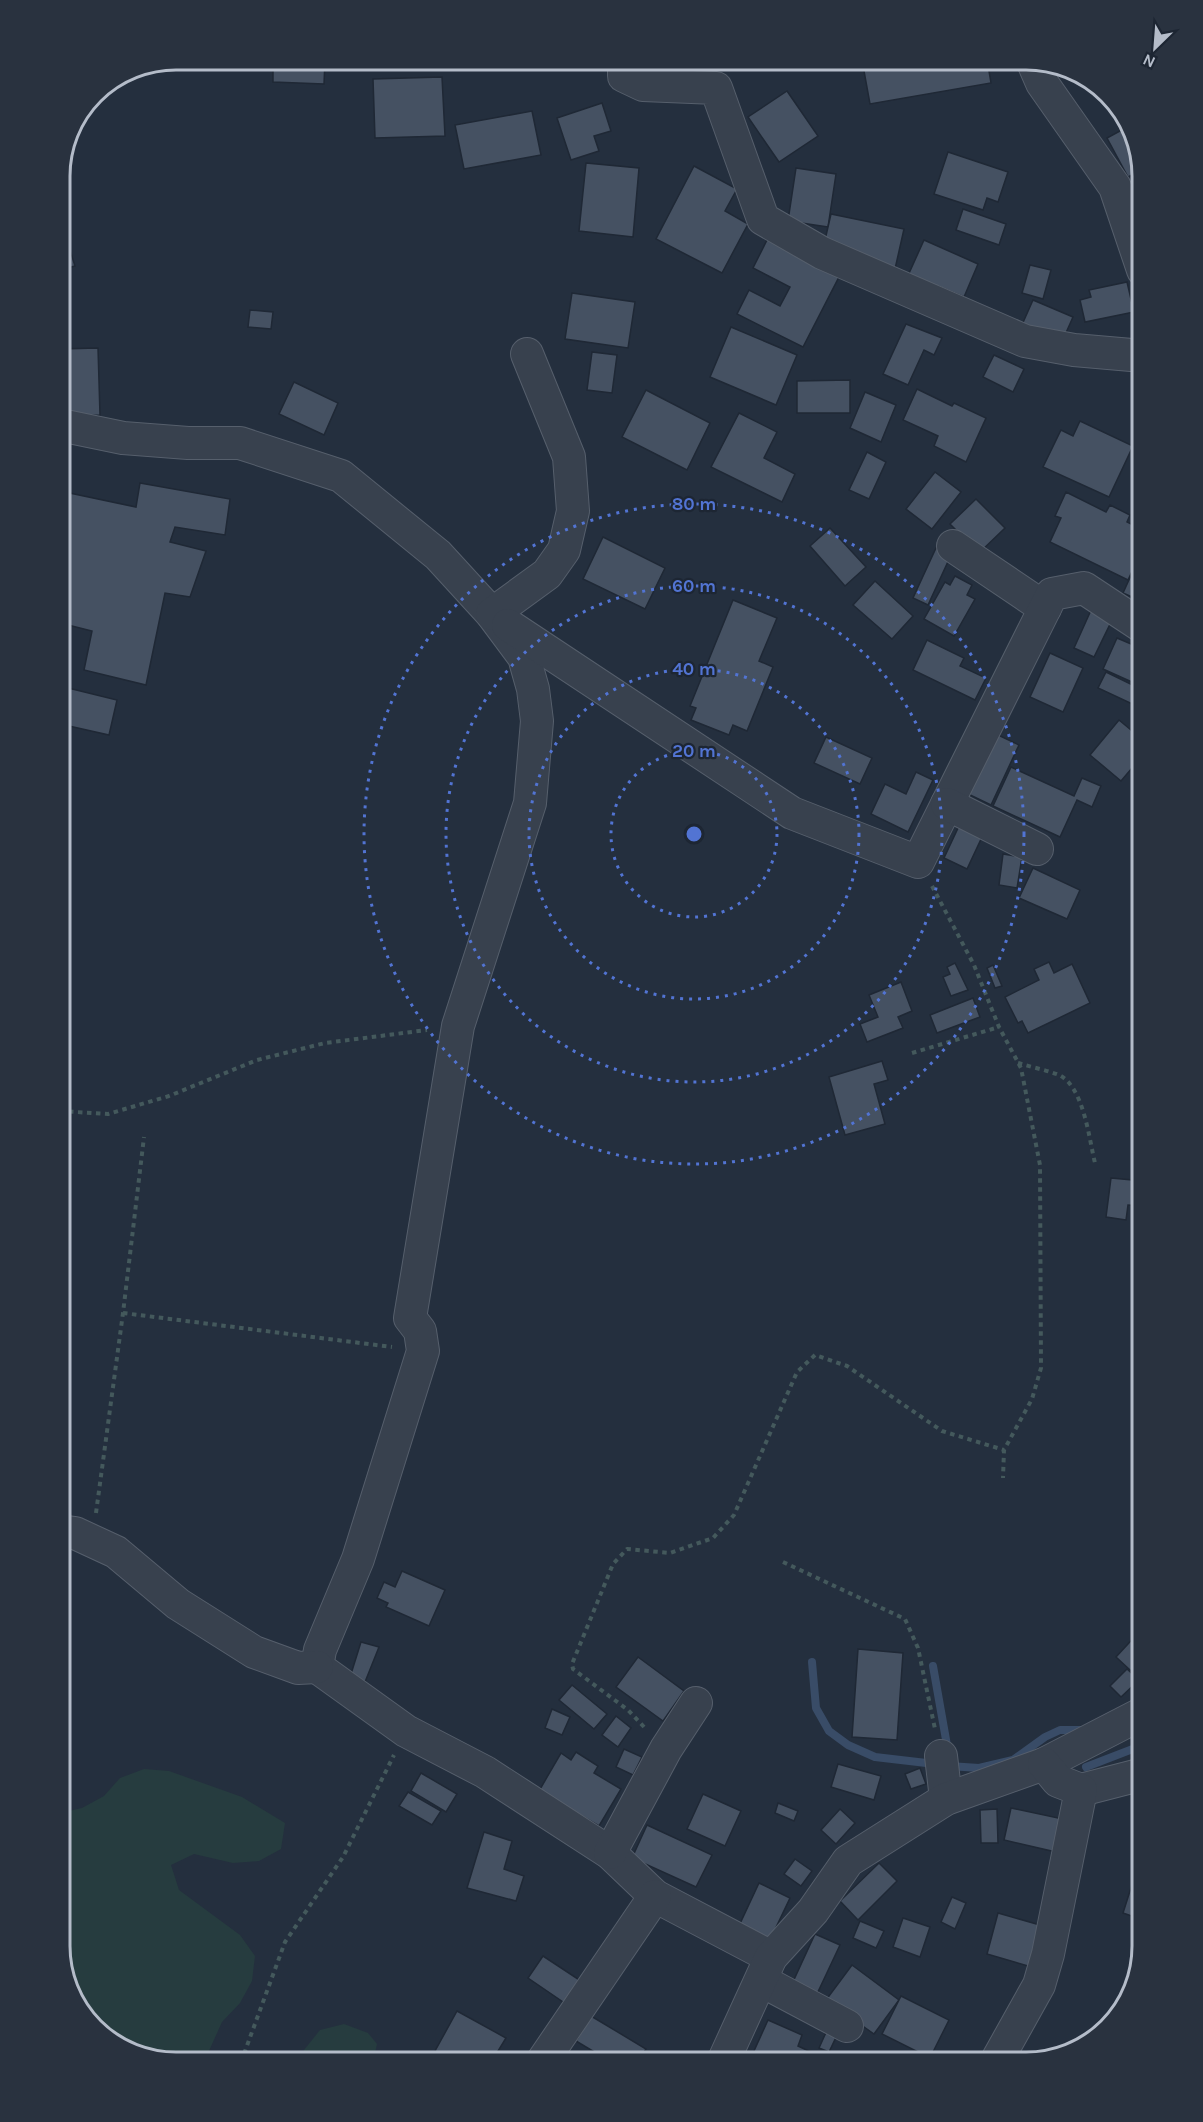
<svg xmlns="http://www.w3.org/2000/svg" width="1203" height="2122" font-family="Karla,sans-serif">
<style>
.green{fill:#263c3f}
.lines{fill:none;stroke-linecap:round;stroke-linejoin:round}
.stream{stroke:#394c67;stroke-width:8}
.building{fill:#455162;stroke:#1f2835;stroke-width:1.5}
.minor-casing{stroke:#565f6c;stroke-width:34}
.path{stroke:#44595c;stroke-width:4;stroke-dasharray:4.5 4.5;stroke-linecap:butt}
.minor{stroke:#38414e;stroke-width:32}
.ring{fill:none;stroke:#5274d3;stroke-width:3;stroke-dasharray:3 6}
.rim{fill:none;stroke:#b4bcc9;stroke-width:3}
.centre{fill:#5274d3;stroke:#1d2633;stroke-width:3}
.ring-label{font-size:18px;text-anchor:middle;font-weight:bold;fill:#5274d3;stroke:#1d2633;stroke-width:4.5;stroke-linejoin:round;paint-order:stroke}
</style>
<rect width="100%" height="100%" fill="#242f3e"/>
<!-- green -->
<g class="green">
<polygon points="144,1769 169,1771 242,1797 285,1823 281,1849 259,1861 233,1863 194,1854 171,1865 179,1890 240,1935 255,1956 252,1981 240,2003 222,2022 204,2062 169,2062 112,2042 69,1990 60,1945 60,1813 82,1808 104,1796 120,1778"/>
<polygon points="344,2024 368,2033 377,2044 373,2062 298,2062 304,2050 320,2030"/>
</g>
<g class="lines">
<!-- stream -->
<g class="stream">
<polyline points="812,1662 816,1708 829,1731 848,1745 875,1757 935,1764"/>
<polyline points="933,1666 948,1751"/>
<polyline points="949,1764 949,1766 979,1768 1013,1760 1045,1737 1060,1730 1087,1730"/>
<polyline points="1086,1767 1143,1745"/>
</g>
</g>
<!-- building -->
<g class="building">
<polygon points="273,60 325,60 324,84 273,82"/>
<polygon points="366,60 446,60 446,64 365,63"/>
<polygon points="862,60 1003,60 1004,62 988,65 991,83 870,104"/>
<polygon points="442,77 445,136 375,138 373,79"/>
<polygon points="787,91 818,136 779,162 748,117"/>
<polygon points="602,103 611,131 594,136 599,151 571,160 557,118"/>
<polygon points="532,111 541,155 464,169 455,125"/>
<polygon points="1129,126 1134,132 1142,170 1128,177 1107,138"/>
<polygon points="948,152 1008,172 998,202 987,198 983,210 934,194"/>
<polygon points="586,163 639,168 633,237 579,231"/>
<polygon points="694,166 737,189 725,211 748,224 722,273 656,239"/>
<polygon points="796,168 836,174 828,227 788,221"/>
<polygon points="1143,184 1143,228 1127,191"/>
<polygon points="963,209 1006,224 999,245 956,230"/>
<polygon points="831,214 904,229 895,269 822,253"/>
<polygon points="64,231 75,266 60,270 60,232"/>
<polygon points="770,234 842,271 803,347 737,314 749,290 780,306 790,287 753,268"/>
<polygon points="924,240 978,264 964,297 938,286 935,293 906,280"/>
<polygon points="1030,265 1051,270 1043,299 1022,293"/>
<polygon points="1127,282 1134,312 1085,322 1080,300 1091,297 1089,290"/>
<polygon points="572,293 635,302 628,348 565,339"/>
<polygon points="1033,300 1073,317 1061,344 1021,327"/>
<polygon points="250,310 273,312 271,329 248,327"/>
<polygon points="906,324 942,338 934,355 924,350 908,385 883,374"/>
<polygon points="731,327 797,355 776,405 710,377"/>
<polygon points="98,348 100,415 61,416 60,349"/>
<polygon points="592,352 617,355 612,393 587,390"/>
<polygon points="994,355 1024,369 1013,392 983,377"/>
<polygon points="850,380 850,413 797,413 797,381"/>
<polygon points="294,382 338,403 324,435 279,414"/>
<polygon points="917,389 952,406 954,403 986,418 966,462 934,446 938,436 903,420"/>
<polygon points="646,390 710,423 687,470 622,437"/>
<polygon points="865,392 896,405 881,442 850,428"/>
<polygon points="739,413 777,432 764,458 795,474 782,502 711,467"/>
<polygon points="1080,421 1133,446 1109,497 1043,467 1061,430 1073,436"/>
<polygon points="867,452 886,462 869,499 849,490"/>
<polygon points="935,472 961,492 932,529 906,509"/>
<polygon points="140,483 230,499 225,535 175,527 170,542 206,551 190,597 165,593 146,685 84,670 92,631 60,623 60,491 136,507"/>
<polygon points="1066,492 1106,512 1110,505 1130,515 1127,522 1143,530 1143,548 1128,580 1050,542 1061,518 1055,516"/>
<polygon points="976,499 1005,528 979,553 950,524"/>
<polygon points="830,528 866,567 845,586 810,546"/>
<polygon points="603,537 665,568 645,609 583,579"/>
<polygon points="936,548 951,555 928,605 913,598"/>
<polygon points="1143,549 1143,602 1123,593"/>
<polygon points="955,576 972,585 967,595 975,599 954,636 924,619 945,582 950,585"/>
<polygon points="875,581 913,616 892,639 853,605"/>
<polygon points="733,600 777,618 759,661 773,667 747,731 733,725 729,735 691,720 696,708 690,706"/>
<polygon points="1092,608 1113,618 1094,657 1074,648"/>
<polygon points="1117,638 1143,649 1143,687 1103,669"/>
<polygon points="927,640 964,658 960,666 986,678 975,700 913,670"/>
<polygon points="1050,653 1083,668 1063,712 1030,697"/>
<polygon points="1106,672 1143,690 1143,709 1098,688"/>
<polygon points="60,686 117,700 109,735 60,724"/>
<polygon points="1119,720 1143,740 1143,755 1121,781 1090,755"/>
<polygon points="996,734 1019,745 991,805 968,794"/>
<polygon points="826,737 872,758 860,784 814,763"/>
<polygon points="1011,767 1074,796 1082,778 1101,786 1092,807 1077,800 1060,837 993,806"/>
<polygon points="916,772 933,780 908,832 871,814 885,784 906,794"/>
<polygon points="959,826 982,837 967,869 944,858"/>
<polygon points="1003,854 1022,857 1017,888 999,885"/>
<polygon points="1033,868 1080,890 1067,919 1019,898"/>
<polygon points="1049,962 1054,973 1072,964 1090,1003 1028,1033 1022,1021 1018,1023 1005,997 1039,980 1034,969"/>
<polygon points="955,963 968,990 951,996 943,977 950,974 947,967"/>
<polygon points="993,965 1002,986 995,988 987,968"/>
<polygon points="901,982 912,1011 898,1017 903,1028 867,1042 860,1024 878,1017 869,995"/>
<polygon points="973,998 980,1017 937,1033 930,1015"/>
<polygon points="882,1061 888,1080 874,1084 885,1124 845,1135 829,1077"/>
<polygon points="1111,1178 1143,1181 1143,1206 1128,1205 1126,1220 1106,1217"/>
<polygon points="402,1571 445,1590 429,1626 386,1607 388,1603 377,1598 384,1582 395,1587"/>
<polygon points="1139,1632 1143,1636 1143,1682 1116,1657"/>
<polygon points="361,1642 379,1647 365,1682 351,1674"/>
<polygon points="858,1649 903,1653 897,1740 852,1737"/>
<polygon points="638,1657 684,1691 663,1721 616,1687"/>
<polygon points="1127,1669 1139,1680 1121,1697 1110,1686"/>
<polygon points="572,1685 607,1714 594,1729 559,1700"/>
<polygon points="552,1709 570,1717 562,1735 545,1728"/>
<polygon points="616,1716 631,1728 618,1747 602,1735"/>
<polygon points="624,1749 642,1757 633,1775 616,1767"/>
<polygon points="576,1752 598,1766 594,1773 621,1789 599,1826 539,1791 561,1753 571,1760"/>
<polygon points="838,1764 881,1776 874,1800 831,1787"/>
<polygon points="920,1768 926,1784 911,1789 905,1774"/>
<polygon points="421,1773 457,1794 446,1812 411,1791"/>
<polygon points="408,1792 441,1811 432,1825 399,1806"/>
<polygon points="703,1794 741,1811 725,1846 687,1829"/>
<polygon points="778,1803 798,1811 794,1821 775,1813"/>
<polygon points="1011,1808 1063,1819 1056,1852 1004,1840"/>
<polygon points="840,1809 855,1823 836,1844 821,1830"/>
<polygon points="997,1809 998,1843 981,1843 980,1810"/>
<polygon points="647,1825 712,1855 696,1887 632,1858"/>
<polygon points="484,1832 512,1841 504,1869 524,1876 516,1901 467,1888"/>
<polygon points="795,1859 812,1871 801,1886 784,1874"/>
<polygon points="879,1863 897,1881 858,1920 840,1901"/>
<polygon points="1136,1872 1143,1874 1143,1920 1123,1913"/>
<polygon points="759,1883 790,1898 769,1942 738,1928"/>
<polygon points="952,1897 966,1903 955,1929 941,1922"/>
<polygon points="998,1913 1047,1927 1035,1968 987,1954"/>
<polygon points="903,1918 930,1927 920,1957 893,1947"/>
<polygon points="860,1921 884,1931 876,1948 853,1938"/>
<polygon points="815,1934 840,1945 816,1996 792,1984"/>
<polygon points="543,1956 584,1983 569,2006 528,1978"/>
<polygon points="852,1965 899,2000 874,2034 826,2000"/>
<polygon points="901,1996 949,2020 930,2058 882,2034"/>
<polygon points="457,2011 506,2038 495,2056 502,2060 501,2062 455,2062 435,2051"/>
<polygon points="591,2016 646,2049 638,2062 611,2062 576,2041"/>
<polygon points="768,2020 802,2035 798,2046 824,2058 822,2062 749,2062"/>
<polygon points="828,2028 838,2033 829,2052 819,2048"/>
</g>
<g class="lines">
<!-- minor casing -->
<g class="minor-casing">
<g id="minor">
<polyline points="624,60 624,76 643,85 716,88 763,219 822,253 1025,341 1074,350 1143,356"/>
<polyline points="1032,60 1042,83 1115,187 1143,270"/>
<polyline points="60,425 123,438 188,443 240,443 341,476 438,555 492,614 524,657 533,689 537,721 530,803 458,1026 410,1318 420,1331 423,1351 358,1559 320,1650 317,1667 406,1731 485,1772 610,1853 655,1896 771,1957"/>
<polyline points="953,546 1045,608"/>
<polyline points="492,614 547,574 564,550 573,511 569,457 527,354"/>
<polyline points="508,625 792,813 918,862 1052,594 1084,588 1143,627"/>
<polyline points="947,804 1037,849"/>
<polyline points="60,1531 75,1533 116,1552 178,1604 254,1652 298,1668 317,1667"/>
<polyline points="941,1756 946,1799"/>
<polyline points="1081,1790 1143,1774"/>
<polyline points="610,1853 666,1749 696,1703"/>
<polyline points="762,1981 847,2026"/>
<polyline points="542,2062 655,1896"/>
<polyline points="723,2062 771,1957 813,1911 848,1861 946,1799 1044,1764 1143,1713"/>
<polyline points="996,2062 1039,1985 1048,1954 1081,1790 1058,1781 1044,1764"/>
</g>
</g>
<!-- path -->
<g class="path">
<polyline points="932,886 974,965 999,1027 1021,1068 1040,1165 1041,1368 1032,1399 1004,1450 1003,1478"/>
<polyline points="912,1053 999,1027"/>
<path d="M1018,1063C1031,1067 1046,1070 1059,1075C1084,1087 1089,1139 1095,1163"/>
<polyline points="60,1111 108,1114 169,1096 257,1060 325,1043 427,1030"/>
<polyline points="123,1313 392,1347"/>
<polyline points="96,1513 123,1313 144,1137"/>
<polyline points="783,1562 905,1619 918,1648 935,1729"/>
<polyline points="644,1727 628,1710 573,1669 572,1664 613,1564 627,1549 670,1553 713,1538 734,1515 797,1372 815,1355 847,1366 942,1431 1004,1450"/>
<polyline points="241,2062 285,1942 343,1857 394,1755"/>
</g>
<!-- minor -->
<use href="#minor" class="minor"/>
</g>
<!-- distance rings -->
<g class="ring">
<circle cx="694" cy="834" r="83"/>
<circle cx="694" cy="834" r="165"/>
<circle cx="694" cy="834" r="248"/>
<circle cx="694" cy="834" r="330"/>
</g>
<!-- crop -->
<path d="M0 0H1203V2122H0ZM176 70H1026A106 106 0 0 1 1132 176V1946A106 106 0 0 1 1026 2052H176A106 106 0 0 1 70 1946V176A106 106 0 0 1 176 70Z" fill="#29323f" fill-rule="evenodd"/>
<path class="rim" d="M176 70H1026A106 106 0 0 1 1132 176V1946A106 106 0 0 1 1026 2052H176A106 106 0 0 1 70 1946V176A106 106 0 0 1 176 70Z"/>
<circle cx="694" cy="834" r="9" class="centre"/>
<g class="ring-label">
<text x="694" y="510">80 m</text>
<text x="694" y="592">60 m</text>
<text x="694" y="675">40 m</text>
<text x="694" y="757">20 m</text>
</g>
<!-- north arrow -->
<g transform="translate(1155 48) rotate(205)" stroke="#1d2633" stroke-width="4.5" paint-order="stroke">
<path d="M0-4.5L10 22L0 15L-10 22Z" fill="#b4bcc9"/>
<text y="-9" font-size="16" font-weight="bold" text-anchor="middle" fill="#b4bcc9">N</text>
</g>
</svg>
